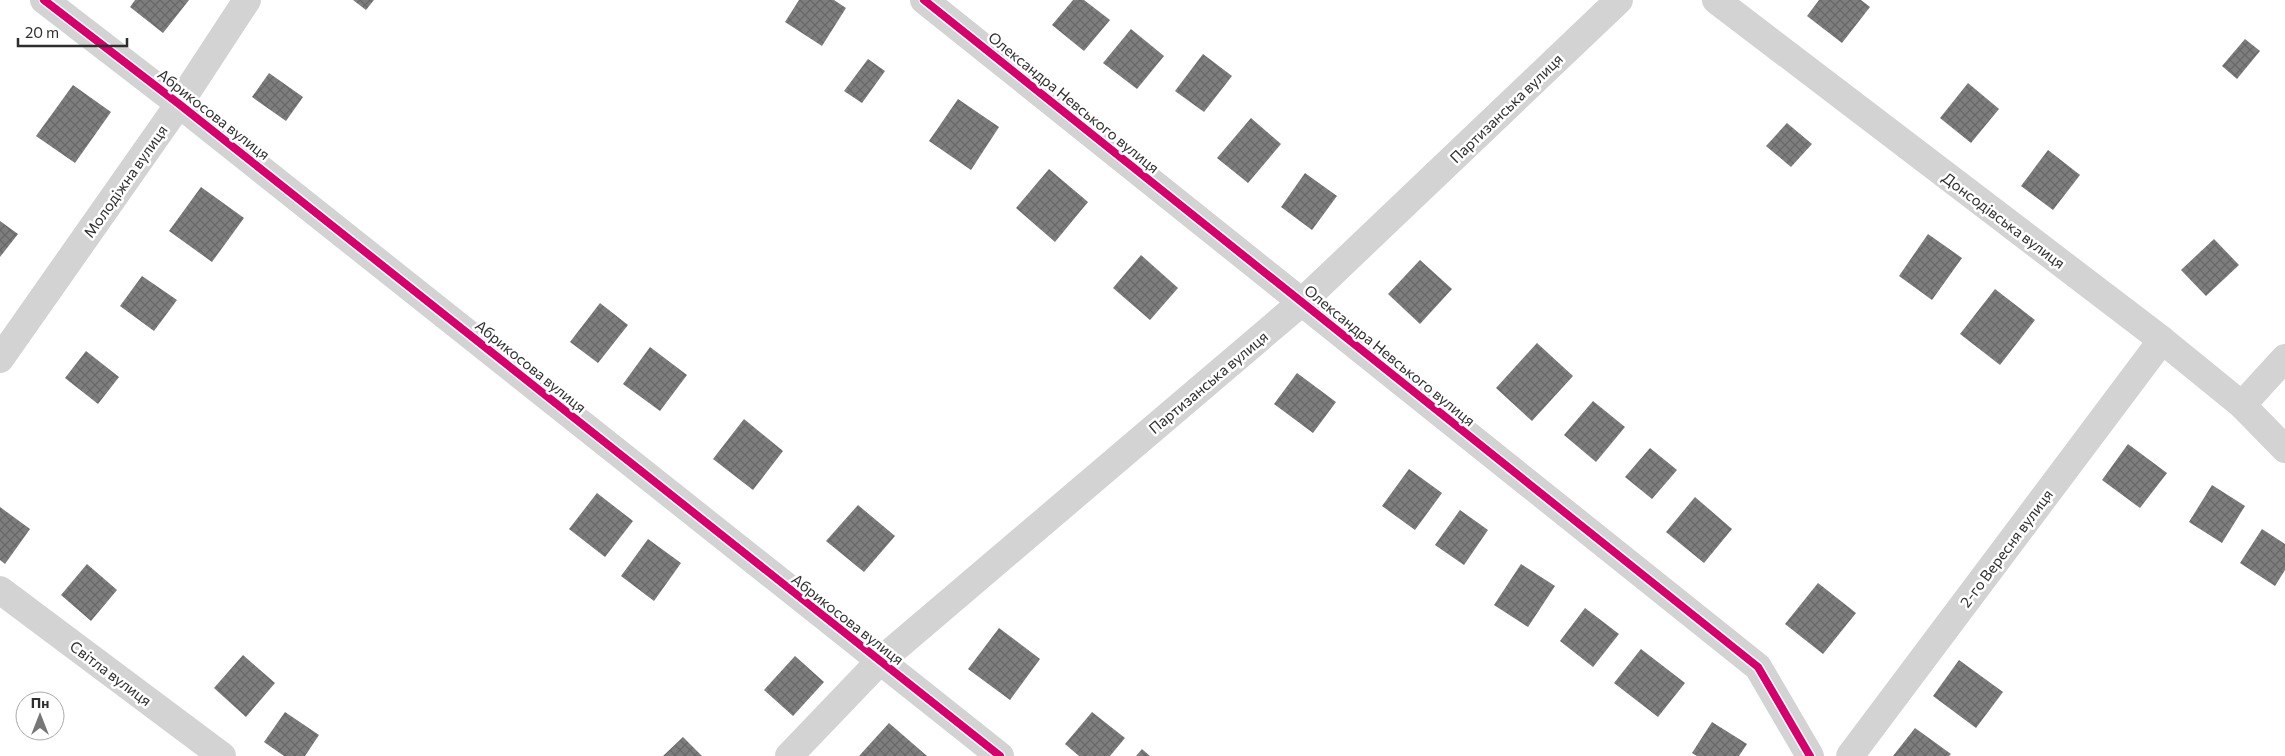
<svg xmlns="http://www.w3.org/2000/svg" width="2285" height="756" font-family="Commissioner,sans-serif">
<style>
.building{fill:url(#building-cross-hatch)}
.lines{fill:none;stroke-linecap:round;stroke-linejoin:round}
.minor{stroke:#d3d3d3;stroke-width:28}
.cycleway-casing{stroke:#fff;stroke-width:11}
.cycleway{stroke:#d6006c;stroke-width:8}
.labels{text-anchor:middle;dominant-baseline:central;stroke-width:5;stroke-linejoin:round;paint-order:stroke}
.street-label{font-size:15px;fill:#2e2e2e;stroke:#fff}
</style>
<defs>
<pattern id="building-cross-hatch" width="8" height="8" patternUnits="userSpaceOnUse" patternTransform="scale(1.25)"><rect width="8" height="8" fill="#7e7e7e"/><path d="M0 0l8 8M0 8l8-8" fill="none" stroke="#686868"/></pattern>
</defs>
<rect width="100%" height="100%" fill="#fff"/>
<!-- building -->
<g class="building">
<polygon points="135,0 189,0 163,33 130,7"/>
<polygon points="353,0 374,0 366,10"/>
<polygon points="799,0 834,0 846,8 822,46 785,22"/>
<polygon points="1073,0 1084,0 1110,20 1084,51 1052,25"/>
<polygon points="1819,0 1861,0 1870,7 1842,43 1807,16"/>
<polygon points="1131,29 1164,56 1137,89 1103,63"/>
<polygon points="2245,39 2260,51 2237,79 2222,66"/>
<polygon points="1203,54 1232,76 1204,112 1175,91"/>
<polygon points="868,59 885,71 862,103 844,91"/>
<polygon points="269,73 303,97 286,121 252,97"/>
<polygon points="1968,83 1999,109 1971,143 1940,118"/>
<polygon points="73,85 111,112 75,163 36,136"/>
<polygon points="958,99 999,127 971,170 929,141"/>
<polygon points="1251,118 1281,144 1248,183 1217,158"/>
<polygon points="1787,123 1812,144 1791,167 1766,146"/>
<polygon points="2048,150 2080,175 2053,210 2021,186"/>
<polygon points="1049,169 1088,202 1055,242 1016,208"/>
<polygon points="1305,173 1337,196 1312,230 1281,207"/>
<polygon points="201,187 244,218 212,262 169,231"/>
<polygon points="0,221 18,234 0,257"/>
<polygon points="1928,234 1962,258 1932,300 1899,276"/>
<polygon points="2214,239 2239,265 2206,296 2181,270"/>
<polygon points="1141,255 1178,288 1150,320 1113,288"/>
<polygon points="1420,260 1452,289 1420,324 1388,294"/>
<polygon points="142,276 177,300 154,331 120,306"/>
<polygon points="1995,289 2035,320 2000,365 1960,334"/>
<polygon points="600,303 628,325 598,363 570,342"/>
<polygon points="1537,343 1573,376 1532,421 1496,388"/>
<polygon points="650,347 687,375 660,411 623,384"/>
<polygon points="86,351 119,377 98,404 65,378"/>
<polygon points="1297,373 1336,402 1313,433 1274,404"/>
<polygon points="1593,401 1625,427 1596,462 1564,435"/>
<polygon points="744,419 783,451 753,490 713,459"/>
<polygon points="2128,444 2167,473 2140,508 2102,480"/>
<polygon points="1650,448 1677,470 1652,499 1625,477"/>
<polygon points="1409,469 1442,493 1415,530 1382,506"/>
<polygon points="2212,485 2245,506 2222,543 2189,522"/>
<polygon points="597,493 633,521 605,557 569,529"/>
<polygon points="1695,497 1732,529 1704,563 1666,532"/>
<polygon points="858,505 895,536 864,572 826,541"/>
<polygon points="0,507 30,529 5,564 0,560"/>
<polygon points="1460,510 1488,530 1464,565 1435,545"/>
<polygon points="2262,529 2285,544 2285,570 2275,586 2240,563"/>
<polygon points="648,539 681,563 654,601 621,576"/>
<polygon points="87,564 117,590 91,621 61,595"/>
<polygon points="1521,564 1555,586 1528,627 1494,605"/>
<polygon points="1818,583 1856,613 1823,654 1785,624"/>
<polygon points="1585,608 1619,634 1593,667 1560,641"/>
<polygon points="999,628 1040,659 1010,700 968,669"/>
<polygon points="1641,649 1685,683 1658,717 1614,683"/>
<polygon points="243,655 275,683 246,717 214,688"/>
<polygon points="795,656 824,682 793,716 764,690"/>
<polygon points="1959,660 2003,692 1976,728 1933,696"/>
<polygon points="285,712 319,735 305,756 284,756 264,742"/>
<polygon points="1092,712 1125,738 1110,756 1079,756 1065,744"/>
<polygon points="1712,722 1747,744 1739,756 1697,756 1692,753"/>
<polygon points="889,723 927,756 859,756"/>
<polygon points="1915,728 1951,754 1949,756 1893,756"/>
<polygon points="683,737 702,756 663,756"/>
<polygon points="1142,749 1150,756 1136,756"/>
</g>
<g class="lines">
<!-- minor -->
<g class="minor">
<polyline points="44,0 179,104 1000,756"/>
<polyline points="924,0 1758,667 1810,756"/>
<polyline points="1716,0 2162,340 2242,405 2285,449"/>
<polyline points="0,359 179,104 247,0"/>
<polyline points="2242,405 2285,358"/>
<polyline points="0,590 222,756"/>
<polyline points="789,756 879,662 1302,302 1619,0"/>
<polyline points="1850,756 2162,340"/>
</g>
<!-- cycleway casing -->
<g class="cycleway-casing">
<g id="cycleway">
<polyline points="44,0 179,104 1000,756"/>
<polyline points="924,0 1758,667 1810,756"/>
</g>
</g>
<!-- cycleway -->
<use href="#cycleway" class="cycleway"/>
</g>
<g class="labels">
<!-- street labels -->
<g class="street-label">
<text transform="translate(1074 102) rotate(39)">Олександра Невського вулиця</text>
<text transform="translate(1506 108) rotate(-44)">Партизанська вулиця</text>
<text transform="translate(214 114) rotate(38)">Абрикосова вулиця</text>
<text transform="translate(125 181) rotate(-55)">Молодіжна вулиця</text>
<text transform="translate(2004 220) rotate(37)">Донсодівська вулиця</text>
<text transform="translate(1390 355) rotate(39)">Олександра Невського вулиця</text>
<text transform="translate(531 366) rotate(39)">Абрикосова вулиця</text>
<text transform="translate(1208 382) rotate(-40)">Партизанська вулиця</text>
<text transform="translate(2006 548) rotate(-53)">2-го Вересня вулиця</text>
<text transform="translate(848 619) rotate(38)">Абрикосова вулиця</text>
<text transform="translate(111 673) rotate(37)">Світла вулиця</text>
</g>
</g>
<!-- north arrow -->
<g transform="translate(40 716)"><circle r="24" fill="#ffffff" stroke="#ababab"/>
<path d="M0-4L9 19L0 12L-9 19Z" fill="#777777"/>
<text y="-8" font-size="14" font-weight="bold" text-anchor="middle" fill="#2e2e2e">Пн</text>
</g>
<!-- scale -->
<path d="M18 38v8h109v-8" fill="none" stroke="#2e2e2e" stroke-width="2.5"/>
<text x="25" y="38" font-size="15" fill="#2e2e2e" stroke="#ffffff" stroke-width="4" paint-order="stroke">20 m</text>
</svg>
